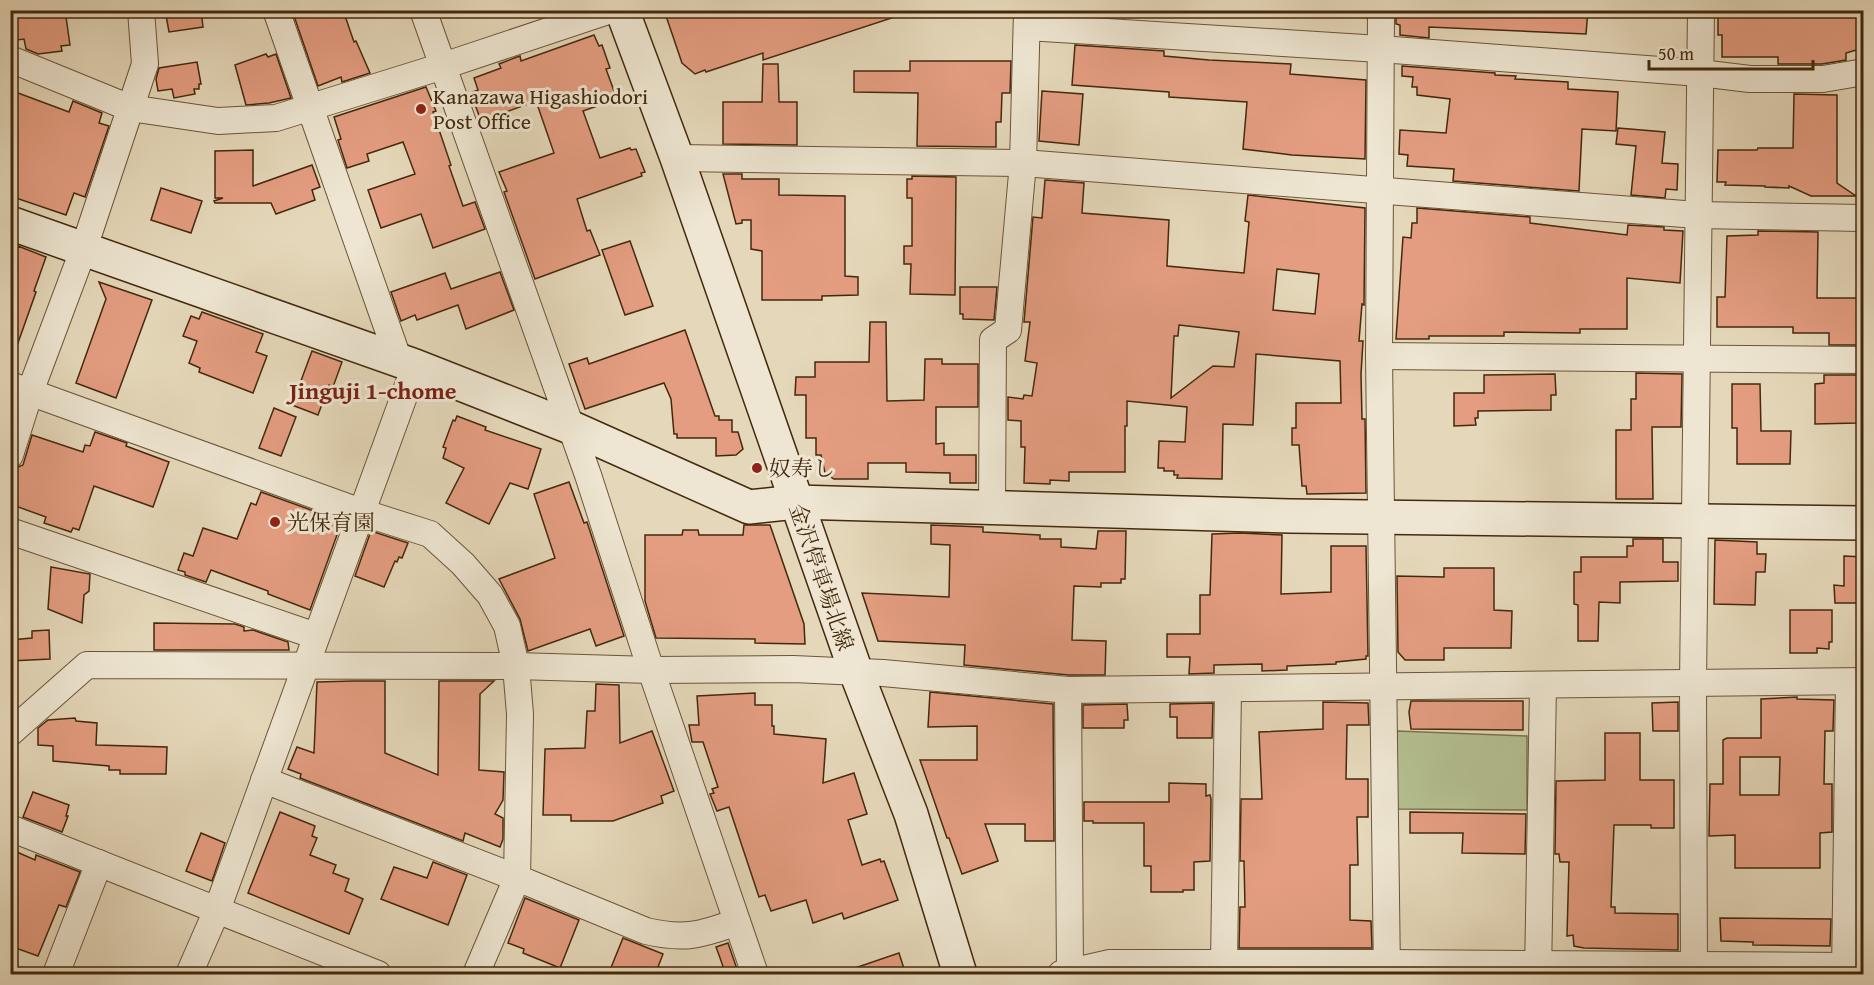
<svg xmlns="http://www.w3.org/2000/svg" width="1874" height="985" font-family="'Gentium Book Plus','Noto Serif JP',serif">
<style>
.green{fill:#b4bf90;stroke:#7c744e;stroke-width:1.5}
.building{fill:#e49d81;stroke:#44290c;stroke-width:1.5;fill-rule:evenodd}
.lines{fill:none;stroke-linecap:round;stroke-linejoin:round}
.street-casing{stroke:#6c5538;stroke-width:28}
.secondary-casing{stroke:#44290c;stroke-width:36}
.street{stroke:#eee6d2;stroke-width:26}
.secondary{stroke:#eee6d2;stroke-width:33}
.poi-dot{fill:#8f2418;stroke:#eee6d2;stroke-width:2}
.labels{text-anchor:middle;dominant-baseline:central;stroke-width:6;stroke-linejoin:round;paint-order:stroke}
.poi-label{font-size:22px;fill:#44290c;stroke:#eee6d2;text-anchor:start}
.street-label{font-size:22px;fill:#44290c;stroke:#eee6d2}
.neighbourhood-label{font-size:24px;font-weight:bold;fill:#7a1f14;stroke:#eee6d2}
</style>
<rect width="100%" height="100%" fill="#e5d8ba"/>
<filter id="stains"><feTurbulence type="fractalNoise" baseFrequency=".00333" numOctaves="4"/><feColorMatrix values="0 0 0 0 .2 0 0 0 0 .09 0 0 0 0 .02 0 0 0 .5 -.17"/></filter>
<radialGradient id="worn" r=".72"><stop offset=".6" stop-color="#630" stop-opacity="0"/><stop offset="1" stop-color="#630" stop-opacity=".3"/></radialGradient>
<!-- green -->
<polygon class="green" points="1397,731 1527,736 1527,810 1396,809"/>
<!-- building -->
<g class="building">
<polygon points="10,10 65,10 70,45 61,46 62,51 38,54 26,49 24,39 10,41"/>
<polygon points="165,10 201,10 203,27 169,32"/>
<polygon points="292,10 343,10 354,42 356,41 370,73 342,82 341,77 318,86"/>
<polygon points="664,10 904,10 904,14 763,60 763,53 706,72 705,70 695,74 682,63"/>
<polygon points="1396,10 1588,10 1586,34 1429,27 1429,38 1400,35 1400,25 1396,24"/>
<polygon points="1718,10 1859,10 1863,25 1863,48 1846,53 1846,60 1822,64 1778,64 1778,57 1722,57 1722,35 1718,35"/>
<polygon points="594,35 599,46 602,45 610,68 606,69 617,99 583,111 600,158 630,148 631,150 636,149 645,172 641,173 642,176 577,199 587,231 590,230 600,255 535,279 504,192 507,191 499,172 554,153 536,101 481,121 473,99 476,99 473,92 478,90 474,78 501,68 499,64 517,57 520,56 521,61"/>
<polygon points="1075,45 1164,51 1164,56 1209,60 1291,64 1290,74 1366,80 1365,159 1292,155 1243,149 1247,102 1169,97 1169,92 1072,85"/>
<polygon points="266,54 268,57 276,54 291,98 269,103 246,105 235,65"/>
<polygon points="910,61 1011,61 1010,93 1002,93 1001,122 996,122 996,147 917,146 918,93 854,92 854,71 910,71"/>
<polygon points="197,62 201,84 199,84 199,89 194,89 195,94 174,98 172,89 158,91 156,79 159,68"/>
<polygon points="763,64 778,64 779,102 797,102 797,145 723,144 723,102 762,102"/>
<polygon points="1402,66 1495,73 1495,75 1516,76 1515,79 1568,82 1568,89 1618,92 1616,131 1582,129 1579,191 1453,181 1454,169 1407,166 1408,155 1399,154 1400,130 1446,133 1450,99 1417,95 1417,87 1412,87 1413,77 1402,76"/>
<polygon points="426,87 436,111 433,112 451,165 449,166 463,206 475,202 485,229 433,248 421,214 381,228 368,190 415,174 403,142 367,154 369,161 347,168 338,140 341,139 334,117"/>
<polygon points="10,90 69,112 73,101 102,113 99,123 109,126 85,197 74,193 66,215 10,196"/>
<polygon points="1042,91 1083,94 1079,145 1039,141"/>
<polygon points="1794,94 1837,95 1837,183 1856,196 1811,196 1789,186 1789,188 1765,187 1765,186 1725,185 1726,182 1717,182 1718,150 1757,150 1758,148 1793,148"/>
<polygon points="1618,128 1665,132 1662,163 1678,164 1677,190 1666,189 1665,198 1631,195 1636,146 1616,144"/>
<polygon points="253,150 253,186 312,165 320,187 312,190 315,200 276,214 271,203 215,203 214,201 223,198 215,198 215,151"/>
<polygon points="723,174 742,174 742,179 779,179 779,195 845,196 845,276 858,277 858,295 822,296 822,300 762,300 762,251 751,249 751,220 742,220 742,223 736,224"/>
<polygon points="912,176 956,177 955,295 910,294 911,264 904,264 904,246 912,246 912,198 907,198 907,179 912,179"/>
<path d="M1045,180L1084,183L1082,213L1169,220L1167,266L1210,270L1244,273L1249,222L1245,221L1248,195L1365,208L1364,305L1362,304L1359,341H1363L1361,374L1362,419H1365L1366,493L1307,494L1306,486H1302L1299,445H1292V428H1296V403H1341L1340,361L1256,354L1253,425L1223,424L1222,479L1177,478L1178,475H1174V471H1164V468H1158L1159,441L1185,442L1187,407L1127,401V426H1125V472H1069V481L1050,480V484L1024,483L1025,447H1021V421L1008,420V397L1023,399L1024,395L1032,396L1037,363L1025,361L1030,322H1024L1033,217L1042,218ZM1277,269L1319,274L1315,314L1273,310ZM1179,325L1239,332L1234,367L1213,366L1171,398L1174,336H1178Z"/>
<polygon points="161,188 202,201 191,233 151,220"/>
<polygon points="1417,208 1530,217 1530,223 1627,235 1628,225 1664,227 1664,230 1683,231 1680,283 1627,278 1627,329 1580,329 1580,333 1504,332 1504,336 1429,336 1429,339 1396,339 1403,237 1411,238 1412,223 1417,223"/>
<polygon points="1758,231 1818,232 1817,298 1863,298 1863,345 1829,345 1829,333 1793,333 1793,327 1717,327 1717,297 1725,297 1727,236 1758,235"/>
<polygon points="630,241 653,306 625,315 602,250"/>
<polygon points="18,246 46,257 34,291 36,292 13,357 10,357 10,269"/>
<polygon points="500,272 514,310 466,329 458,305 417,320 415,315 401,321 391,292 445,273 451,289"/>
<polygon points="99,282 152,300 116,398 76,383 106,299"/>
<polygon points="960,287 997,287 994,320 963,319 963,314 960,314"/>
<polygon points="202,312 263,334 256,352 267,356 253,393 199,372 200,368 189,363 197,341 183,336 191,316 199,319"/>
<polygon points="870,322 886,322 887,401 924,400 925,359 942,359 942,364 978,364 978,407 936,407 936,444 944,443 944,455 976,455 976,483 950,483 950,473 906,472 906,463 868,463 868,479 834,479 825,473 821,455 816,455 816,438 806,438 806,395 795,395 796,377 815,377 815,362 869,362"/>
<polygon points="685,330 715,416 719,416 719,420 732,420 732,432 738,432 743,449 736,455 716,456 716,438 677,438 677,434 674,434 671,399 664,383 585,409 569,364 587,358 589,364"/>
<polygon points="312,351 342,362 333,387 329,385 318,415 292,405"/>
<polygon points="1636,373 1682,374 1681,427 1652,427 1653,499 1616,499 1616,430 1631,430 1631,399 1636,399"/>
<polygon points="1555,374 1556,395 1551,395 1551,410 1478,411 1478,418 1475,418 1476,425 1454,426 1454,393 1484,393 1484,375"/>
<polygon points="1824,375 1863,375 1863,409 1857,409 1857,423 1815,424 1815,384 1824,383"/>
<polygon points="1732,384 1760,384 1761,431 1791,431 1790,464 1737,464 1737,428 1732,428"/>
<polygon points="274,408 296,417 281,456 259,448"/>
<polygon points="457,416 486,427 485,430 541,449 528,489 510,483 489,524 446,503 464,468 443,458 446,448 443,447 453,420 455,421"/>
<polygon points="95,432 127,443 126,446 169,462 153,507 94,486 79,530 73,528 71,532 44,523 46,517 10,504 10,486 18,467 23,465 32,435 83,452 85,445 90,446"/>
<polygon points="569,482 584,523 587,522 624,636 596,646 590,629 528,651 520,619 499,579 555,558 534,494"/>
<polygon points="261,492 342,521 310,610 268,594 268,591 211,570 206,582 185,575 185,572 178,570 184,553 193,556 203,528 237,539 251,503 256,505"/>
<polygon points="744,525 770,525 804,624 805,644 755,643 755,639 656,638 645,601 645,535 682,535 683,530 698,530 699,535 743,535"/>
<polygon points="931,525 983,527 983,532 1040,535 1040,539 1061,539 1061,547 1096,549 1098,531 1126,531 1125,579 1121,579 1121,583 1101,583 1101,587 1074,586 1072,640 1106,641 1105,675 1069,675 964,665 965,645 878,641 862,593 949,597 950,545 931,544"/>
<polygon points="371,531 408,543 402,558 399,557 397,562 395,561 384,587 355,576"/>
<polygon points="1240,533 1282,535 1281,594 1331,592 1331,546 1366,546 1368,656 1366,656 1366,659 1336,662 1336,664 1287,666 1287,670 1262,671 1262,664 1214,665 1214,673 1189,674 1190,657 1167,657 1167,634 1200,634 1200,595 1210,595 1212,534"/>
<polygon points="1633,539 1663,539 1663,562 1678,562 1678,581 1620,582 1620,603 1599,602 1598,641 1578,641 1578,605 1574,604 1574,572 1581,572 1581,557 1627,557 1627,546 1633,546"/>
<polygon points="1715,540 1757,542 1757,554 1766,554 1765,572 1756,572 1755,605 1714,604"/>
<polygon points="1844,556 1863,557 1863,603 1835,603 1834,585 1844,586"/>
<polygon points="51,567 90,574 89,591 84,595 82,623 48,609"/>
<polygon points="1444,568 1494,568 1494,610 1512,611 1511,648 1444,648 1444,660 1405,660 1398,652 1397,576 1444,577"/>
<polygon points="1790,610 1832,610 1832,642 1829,642 1829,649 1817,648 1817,653 1790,653"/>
<polygon points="154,623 235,624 244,627 244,631 253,630 288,642 289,650 154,650"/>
<polygon points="49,630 50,659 10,661 10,640 32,638 32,631"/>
<polygon points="354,681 385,681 385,753 438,775 439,681 494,681 480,694 479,770 504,772 503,800 495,814 503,818 503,839 500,847 465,833 463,841 300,778 301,774 288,769 297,747 314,753 317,682"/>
<polygon points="596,684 619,685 620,743 652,731 674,791 661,796 663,803 613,821 571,821 571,815 543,815 545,749 585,748 587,711 595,711"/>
<polygon points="930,692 1053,704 1054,841 1025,841 1025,824 985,824 998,861 962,874 949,838 947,838 920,760 977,760 977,726 928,727"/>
<polygon points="755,693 755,705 772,705 772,726 774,726 774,734 826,739 823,783 854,773 867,814 848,820 862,865 880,859 881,862 884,861 898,900 844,919 842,913 813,923 806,900 771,911 765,895 759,897 729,807 717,811 710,794 714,793 712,789 718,787 703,742 692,742 689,725 699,725 697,696"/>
<path d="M1797,697V699L1834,700L1833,731H1825L1824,784H1832V832L1820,833V868H1735V835L1709,836L1710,784H1723V740L1727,738H1761V699ZM1740,757H1780L1779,795H1740Z"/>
<polygon points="1411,701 1523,701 1523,730 1411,729 1409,712"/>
<polygon points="1323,702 1368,703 1369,725 1347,725 1346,779 1368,779 1368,817 1357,817 1358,865 1350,865 1350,920 1371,921 1372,948 1239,948 1240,907 1245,907 1244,861 1240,861 1241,799 1262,799 1259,732 1323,729"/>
<polygon points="1678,702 1678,731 1653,731 1652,703"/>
<polygon points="1213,703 1212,738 1177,738 1177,717 1170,717 1170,704"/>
<polygon points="1127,704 1128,720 1124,720 1124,728 1083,728 1083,705"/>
<polygon points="75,718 76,721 97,723 96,745 167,747 166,774 120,774 120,770 109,770 109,766 53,761 53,746 38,745 38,728 48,720"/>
<polygon points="1605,733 1640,733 1640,780 1674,780 1674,828 1651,828 1651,825 1614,825 1611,907 1615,907 1615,913 1678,914 1678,950 1584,948 1574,946 1573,935 1567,936 1569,862 1560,862 1559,854 1555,854 1556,781 1605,780"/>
<polygon points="1169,783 1206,784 1206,796 1210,795 1211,799 1210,861 1194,862 1194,890 1183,890 1183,892 1151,892 1151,866 1144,866 1144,823 1093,823 1093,821 1084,821 1084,802 1169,802"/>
<polygon points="33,792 69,805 66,816 68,816 62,832 23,817"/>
<polygon points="280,812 315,826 312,836 317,838 310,855 336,865 333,873 349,879 345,891 363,899 349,934 248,893"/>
<polygon points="1410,812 1526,814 1525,854 1462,853 1463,833 1410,833"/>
<polygon points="201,833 225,843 212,881 186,871"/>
<polygon points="10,849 35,860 36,855 80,872 66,907 59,905 38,956 10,946"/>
<polygon points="433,862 467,875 448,925 381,899 394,867 427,878"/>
<polygon points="525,898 579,920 560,968 523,953 524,949 508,943"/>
<polygon points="1720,918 1831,919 1830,946 1753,945 1753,942 1721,941"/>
<polygon points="623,938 663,954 655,975 608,975"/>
<polygon points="728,943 739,975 726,975 719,955 716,947"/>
<polygon points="899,953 906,975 846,975 846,971"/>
</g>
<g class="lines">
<!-- street casing -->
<g class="street-casing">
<g id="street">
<polyline points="276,10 399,361"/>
<polyline points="423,10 588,475 651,670 755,974"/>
<polyline points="1381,10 1379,356 1387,974"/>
<polyline points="1027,27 1380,49 1700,73 1750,79 1823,79 1864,72"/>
<polyline points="10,59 130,108 218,121 276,118 443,66 611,10"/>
<polyline points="677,158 1023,163 1697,215 1864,218"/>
<polyline points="1379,356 1864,360"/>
<polyline points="10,385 361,512 430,534 463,564 490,595 507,626 516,666 520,714 517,878 476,974"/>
<polyline points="10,455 30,392 84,248 145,64 141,10"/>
<polyline points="992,508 993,340 1008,330 1023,163 1027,11"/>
<polyline points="10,531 316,636"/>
<polyline points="1068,690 1070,972"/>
<polyline points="10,733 87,665 516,666 651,670 793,669 883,673 1068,690 1864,681"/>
<path d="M264,780L517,878L646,931C684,940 701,935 737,922"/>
<polyline points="10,828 378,974"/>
<polyline points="1224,963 1228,689"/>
<polyline points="56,974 99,863"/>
<polyline points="189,974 217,910 415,366"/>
<polyline points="1061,974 1110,963 1387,963 1846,966"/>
<polyline points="1538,974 1543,685"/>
<polyline points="1694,974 1693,683 1701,10"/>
<polyline points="1845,974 1849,682"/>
</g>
</g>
<!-- secondary casing -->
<g class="secondary-casing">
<g id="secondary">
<polyline points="622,10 677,158 856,672 911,814 960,974"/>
<polyline points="10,223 415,366 570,427 749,507 796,502 1290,516 1864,523"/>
</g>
</g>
<!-- street -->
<use href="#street" class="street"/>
<!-- secondary -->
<use href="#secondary" class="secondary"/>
</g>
<!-- markers -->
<g class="poi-dot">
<circle cx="421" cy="109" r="6"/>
<circle cx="757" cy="468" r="6"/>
<circle cx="275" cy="522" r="6"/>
</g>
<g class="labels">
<!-- poi labels -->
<g class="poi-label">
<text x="433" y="96">Kanazawa Higashiodori<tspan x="433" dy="25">Post Office</tspan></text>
<text x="769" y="468">奴寿し</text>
<text x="287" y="522">光保育園</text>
</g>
<!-- street labels -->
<g class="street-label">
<text transform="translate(822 577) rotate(71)">金沢停車場北線</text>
</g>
<!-- neighbourhood labels -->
<g class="neighbourhood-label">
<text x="373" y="390">Jinguji 1-chome</text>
</g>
</g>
<!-- margin -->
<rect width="1874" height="985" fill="none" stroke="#e5d8ba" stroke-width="36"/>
<rect x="12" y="12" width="1850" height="961" fill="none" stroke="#44290c" stroke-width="3"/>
<rect x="18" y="18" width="1838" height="949" fill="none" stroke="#44290c" stroke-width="1.5"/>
<!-- scale -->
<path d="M1649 60v9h164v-9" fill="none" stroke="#44290c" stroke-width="3"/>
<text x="1658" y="60" font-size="18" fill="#44290c" stroke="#eee6d2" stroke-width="4.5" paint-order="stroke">50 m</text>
<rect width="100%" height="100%" filter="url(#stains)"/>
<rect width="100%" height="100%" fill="url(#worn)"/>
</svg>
